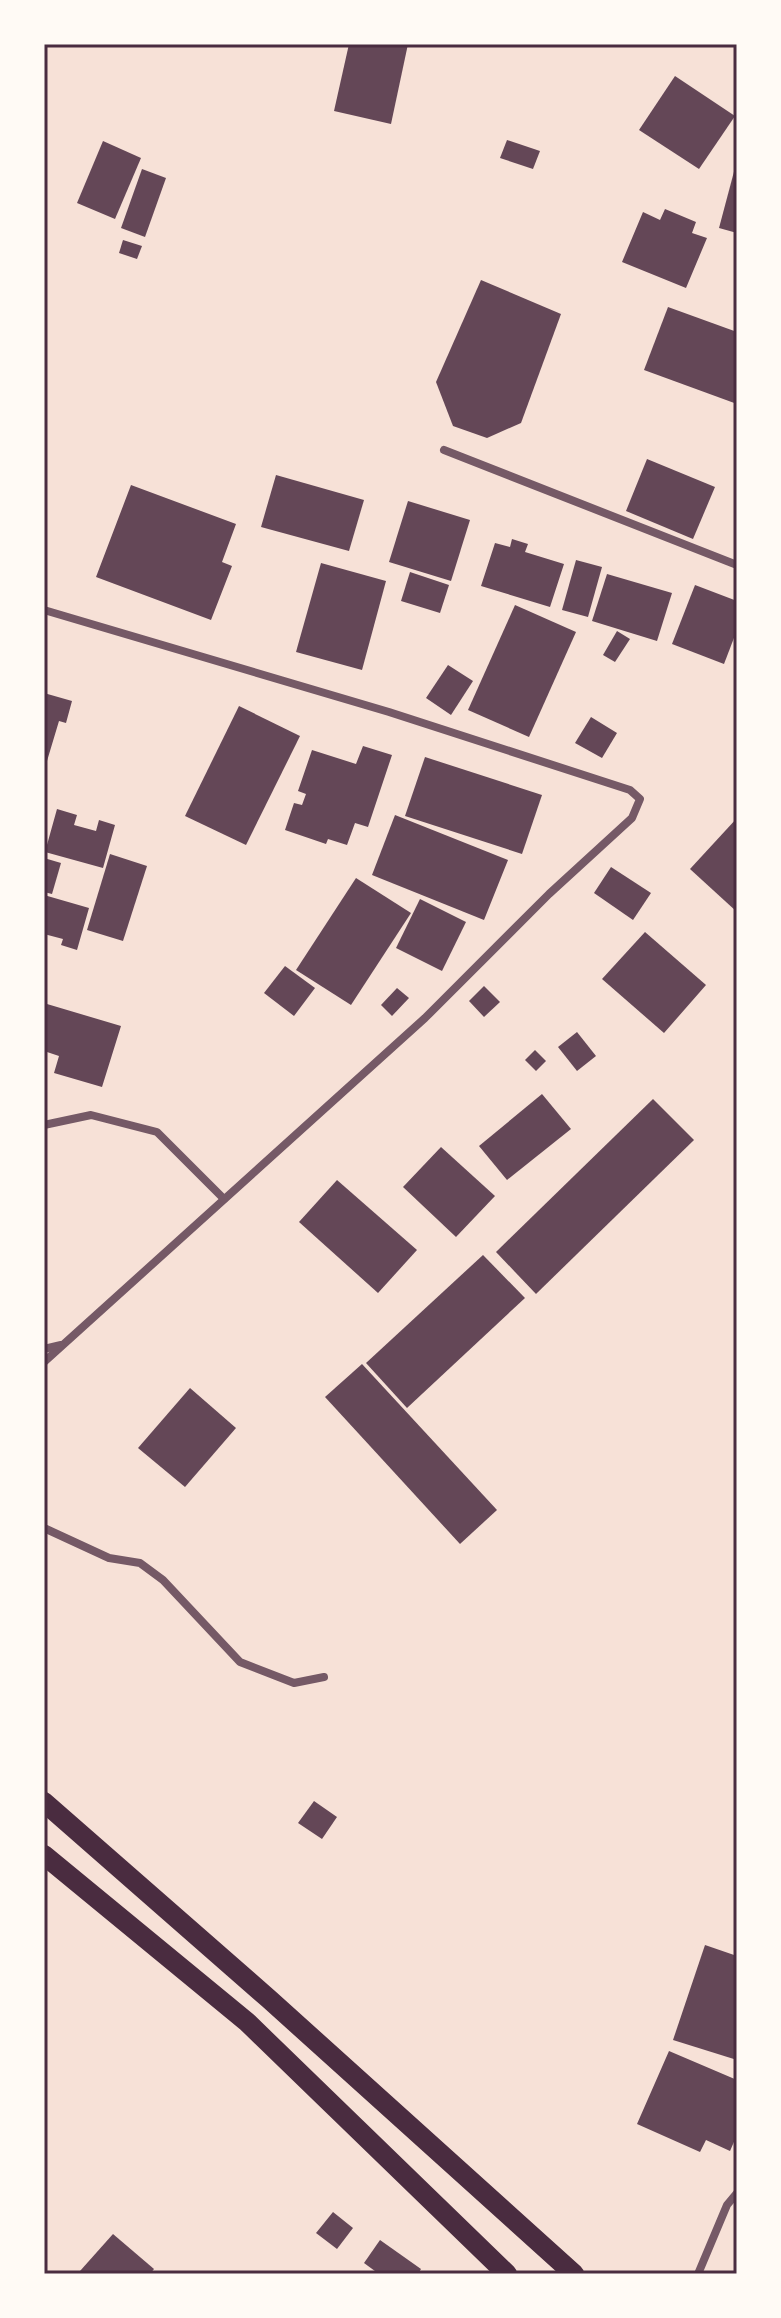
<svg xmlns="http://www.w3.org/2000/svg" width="781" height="2318" font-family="Arial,sans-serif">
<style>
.building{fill:#644757}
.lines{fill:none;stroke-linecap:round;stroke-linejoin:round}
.minor{stroke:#755966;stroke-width:8}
.primary{stroke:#4a2c40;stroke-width:20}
.neatline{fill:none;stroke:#4a2c40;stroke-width:3}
</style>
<rect width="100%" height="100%" fill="#f7e1d7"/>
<!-- building -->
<g class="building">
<polygon points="349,44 408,44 391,124 334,111"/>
<polygon points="675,76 735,116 699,169 639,130"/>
<polygon points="507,140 540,151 533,169 500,158"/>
<polygon points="103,141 141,158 115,219 77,203"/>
<polygon points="736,164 737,164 737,233 719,228"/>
<polygon points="142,169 166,178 145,237 121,228"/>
<polygon points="665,209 696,222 692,233 707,238 686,288 622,262 643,212 660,220"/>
<polygon points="123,240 142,246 137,259 119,253"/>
<polygon points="481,280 561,314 521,423 487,438 453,426 436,382"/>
<polygon points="668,307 737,332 737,404 644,370"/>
<polygon points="647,459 715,487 693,539 626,511"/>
<polygon points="276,475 364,500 349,551 261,527"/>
<polygon points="131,485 236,524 222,562 232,566 211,620 96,577"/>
<polygon points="408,501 470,520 451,581 389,562"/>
<polygon points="512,539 528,544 525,552 564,564 550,607 481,586 495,543 510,547"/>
<polygon points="576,560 602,567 588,617 562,610"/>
<polygon points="321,563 386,581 362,670 296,652"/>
<polygon points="410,572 449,585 440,613 401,601"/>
<polygon points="607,574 672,593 657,641 592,621"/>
<polygon points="695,585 737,601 737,630 724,664 672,644"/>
<polygon points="515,605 576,632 529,737 468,710"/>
<polygon points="617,631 630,639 615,662 603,655"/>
<polygon points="448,665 473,681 451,715 426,698"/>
<polygon points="44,693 72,701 66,723 59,721 47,761 44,760"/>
<polygon points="239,706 300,736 246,845 185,816"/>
<polygon points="591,717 617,733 602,758 575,743"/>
<polygon points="363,746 392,755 368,827 355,823 347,845 328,839 326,844 285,830 294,803 302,805 306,794 298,791 312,750 356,764"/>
<polygon points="425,757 542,795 522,854 405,816"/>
<polygon points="57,809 77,815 74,825 96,831 99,820 115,825 103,868 45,852"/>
<polygon points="395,815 508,860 484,920 372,875"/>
<polygon points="737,818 737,912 690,869"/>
<polygon points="110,854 147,866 123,941 87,930"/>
<polygon points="44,858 61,863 52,894 44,892"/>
<polygon points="611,867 651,893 633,920 594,893"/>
<polygon points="356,878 411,913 351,1005 296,970"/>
<polygon points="44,895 89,908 77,950 61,945 63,939 44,934"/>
<polygon points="420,899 466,922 442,971 396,948"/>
<polygon points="645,932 706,985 664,1033 602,979"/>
<polygon points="285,966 315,988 294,1016 264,993"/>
<polygon points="484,986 500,1002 484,1017 469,1001"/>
<polygon points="397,988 409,998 392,1016 381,1005"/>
<polygon points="47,1004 121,1026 102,1087 54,1073 59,1056 47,1052 44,1061 44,1015"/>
<polygon points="577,1032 596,1056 577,1071 558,1047"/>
<polygon points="535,1050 546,1061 536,1071 525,1060"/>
<polygon points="542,1094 571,1129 507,1180 479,1146"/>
<polygon points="653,1099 694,1140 536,1294 496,1252"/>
<polygon points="441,1147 495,1196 456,1237 403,1187"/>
<polygon points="337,1180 417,1250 378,1293 299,1222"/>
<polygon points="483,1255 525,1298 407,1408 366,1363"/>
<polygon points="362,1364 497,1510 460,1544 325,1397"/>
<polygon points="190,1388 236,1428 185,1487 138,1448"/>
<polygon points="314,1801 337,1817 322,1839 298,1823"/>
<polygon points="705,1945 737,1956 737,2060 673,2040"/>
<polygon points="669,2051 737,2080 737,2135 730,2151 706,2140 700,2152 637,2124"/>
<polygon points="333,2212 353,2228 337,2249 316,2233"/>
<polygon points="113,2234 154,2269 150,2274 83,2274 80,2271"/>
<polygon points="380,2240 421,2269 418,2274 379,2274 364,2263"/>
</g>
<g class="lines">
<!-- minor -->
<g class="minor">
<polyline points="444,450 737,565"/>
<polyline points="44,610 389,712 630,790 640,799 632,818 549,894 425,1018 44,1362"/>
<polyline points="44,1125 91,1115 157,1132 224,1199"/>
<polyline points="44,1349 61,1345"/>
<polyline points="44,1528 109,1558 140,1563 163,1580 240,1662 294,1683 324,1677"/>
<polyline points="698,2274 727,2205 737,2193"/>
</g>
<!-- primary -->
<g class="primary">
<polyline points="44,1802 269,1999 574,2274"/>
<polyline points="44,1855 247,2022 507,2274"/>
</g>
</g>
<!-- border -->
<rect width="781" height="2318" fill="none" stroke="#fffaf5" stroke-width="92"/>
<rect x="46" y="46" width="689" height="2226" class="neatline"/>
</svg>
